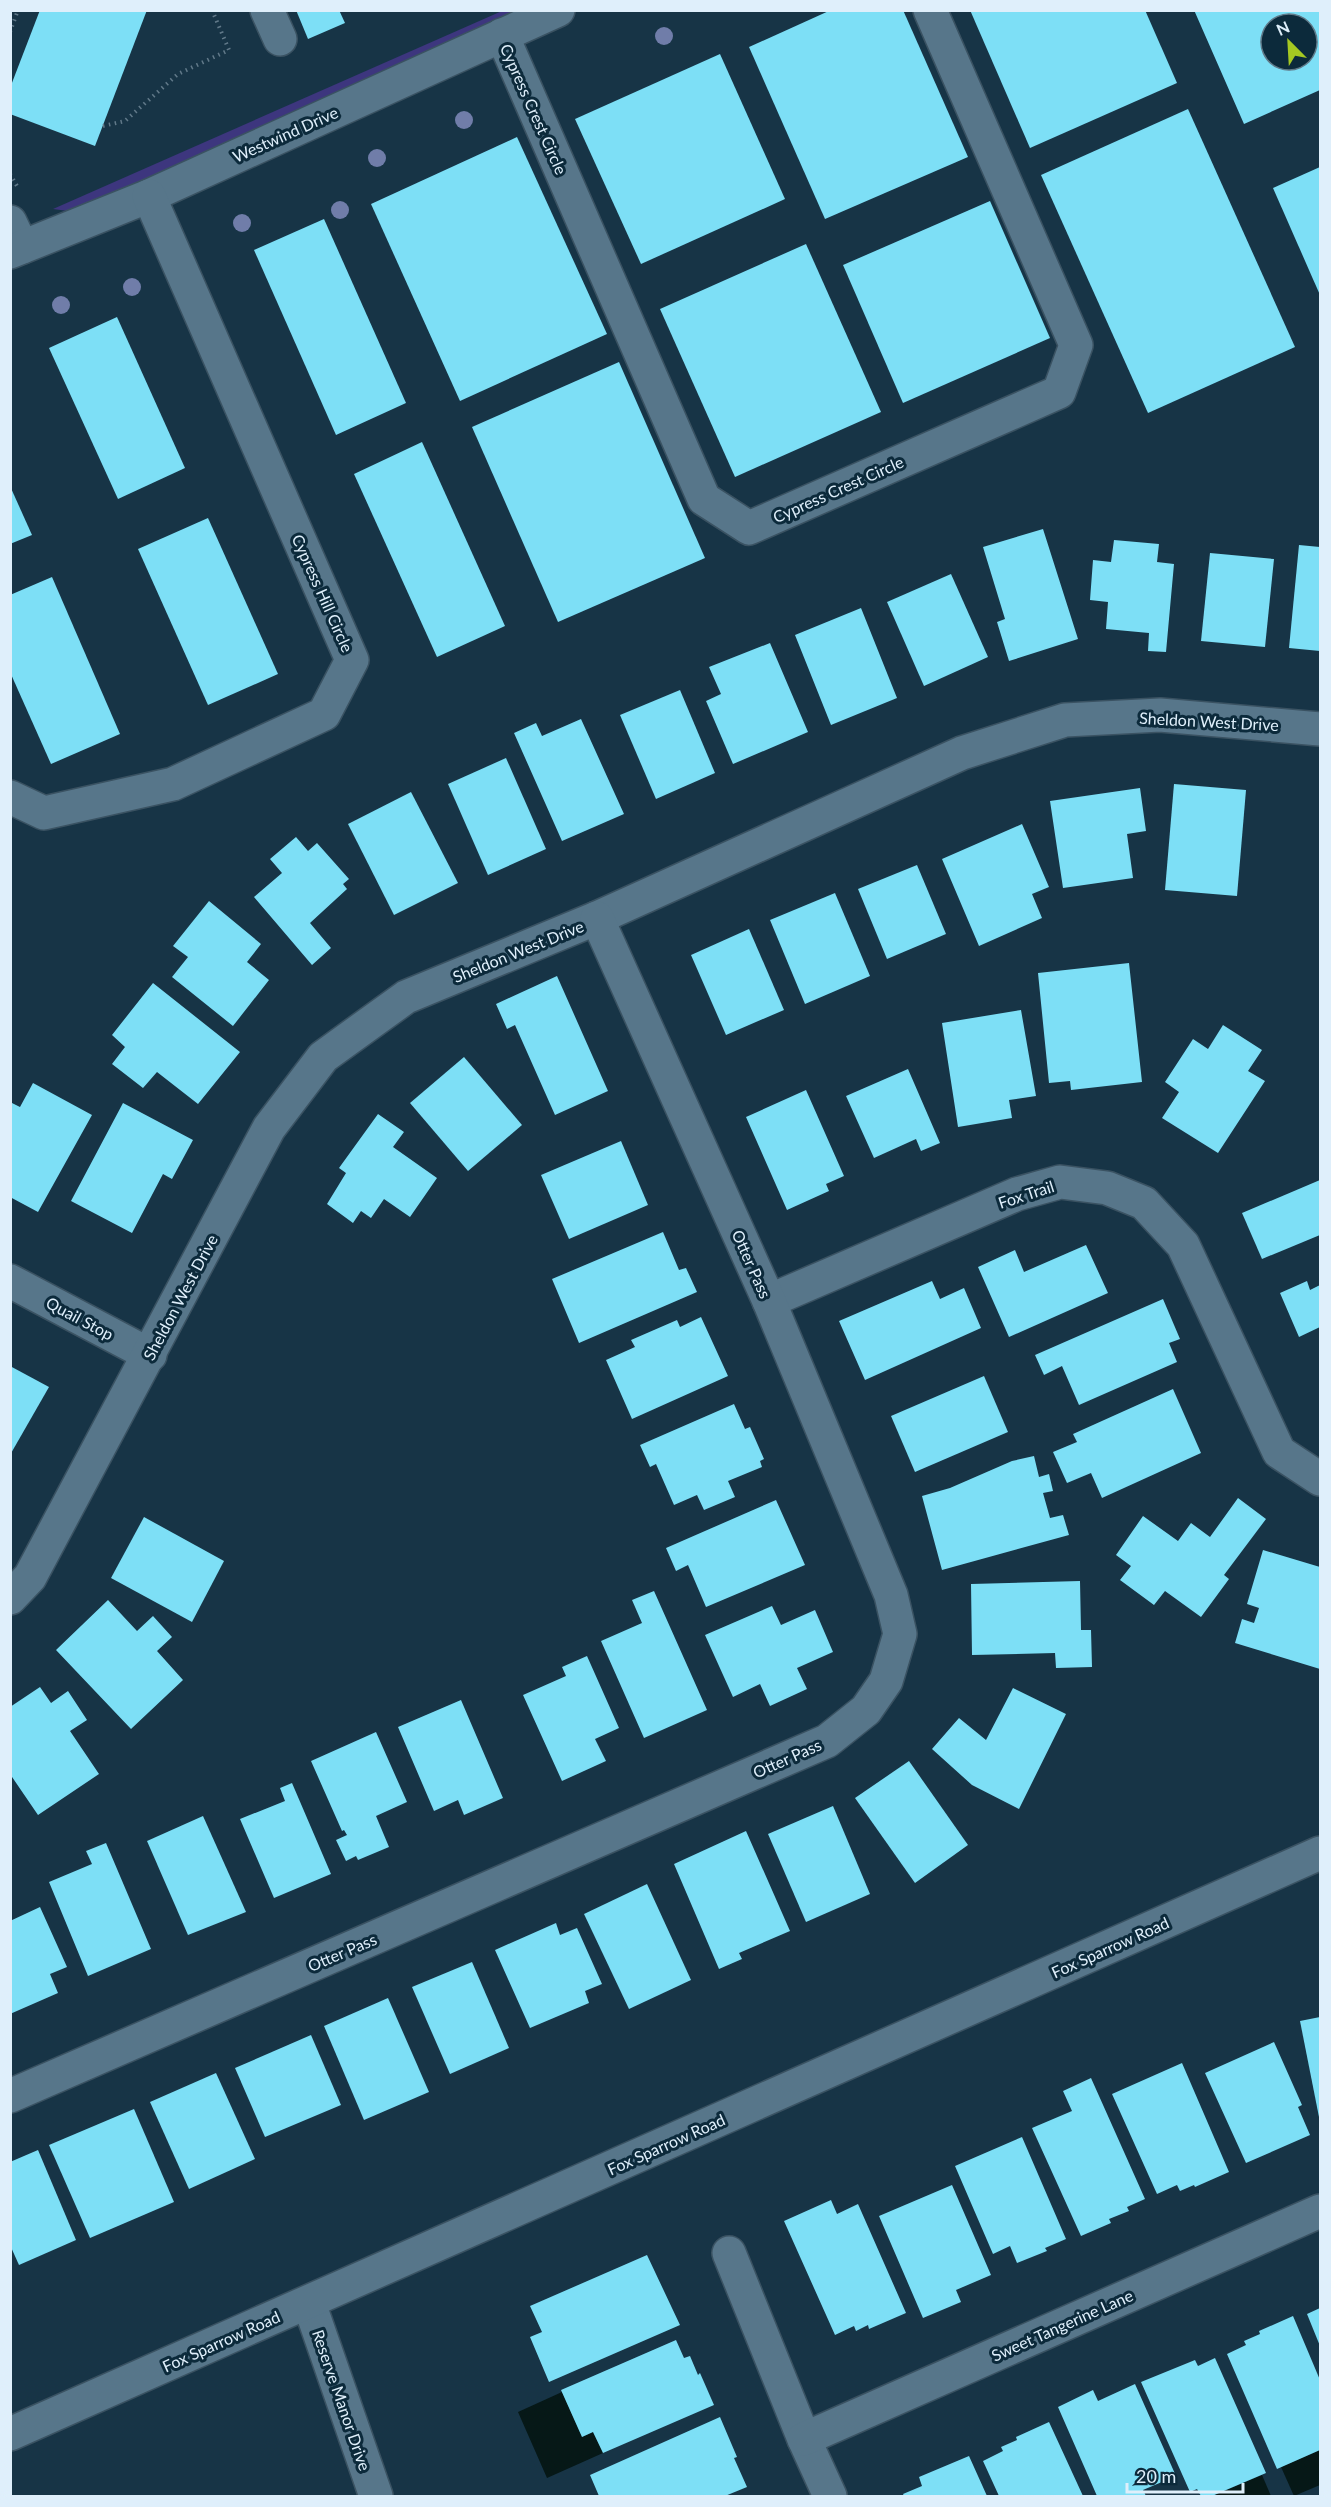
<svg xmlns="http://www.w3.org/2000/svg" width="1331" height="2507" font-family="Lato,sans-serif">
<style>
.green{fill:#3d367e}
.water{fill:#061817}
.building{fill:#7ddff6;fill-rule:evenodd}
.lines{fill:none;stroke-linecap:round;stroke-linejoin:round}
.street-casing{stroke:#3a5262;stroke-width:36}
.path{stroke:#617989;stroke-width:4;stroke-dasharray:1.5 4.5;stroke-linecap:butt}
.street{stroke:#57768a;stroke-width:33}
.tree{fill:#707da9}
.labels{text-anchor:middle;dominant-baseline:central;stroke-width:6;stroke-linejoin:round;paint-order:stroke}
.street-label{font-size:16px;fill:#dfeffb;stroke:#0c2a3b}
</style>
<rect width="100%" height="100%" fill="#173446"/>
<!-- green -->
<polygon class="green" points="502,11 525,11 86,206 68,211 53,209"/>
<!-- water -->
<g class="water">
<polygon points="562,2392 582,2437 593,2432 603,2453 547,2478 518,2412"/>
<polygon points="1320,2450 1320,2485 1294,2496 1281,2467"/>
<polygon points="1262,2475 1271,2496 1212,2496"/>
</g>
<!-- building -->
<g class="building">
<polygon points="40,10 147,10 95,146 10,114 10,88"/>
<polygon points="296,10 339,10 345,23 308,39"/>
<polygon points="831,10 903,10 968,157 825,219 749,47"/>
<polygon points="970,10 1145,10 1177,83 1030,148"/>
<path d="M1194,10H1320V90L1244,124ZM1271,24H1307V60H1271Z"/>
<polygon points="720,54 785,199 641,264 575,119"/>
<polygon points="1188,109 1295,347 1148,413 1041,175"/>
<polygon points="517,137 607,334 460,401 371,204"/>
<polygon points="1320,167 1320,295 1273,188"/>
<polygon points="990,201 1050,338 903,403 843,265"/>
<polygon points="324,219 406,403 336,435 254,250"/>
<polygon points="806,244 881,412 735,477 660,309"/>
<polygon points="117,317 185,468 118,499 49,348"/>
<polygon points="619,362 705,558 558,622 472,427"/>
<polygon points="422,442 505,626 437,657 354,474"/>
<polygon points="10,486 32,535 10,544"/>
<polygon points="208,518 278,674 208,705 138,549"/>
<polygon points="1043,529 1078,639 1009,661 997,622 1005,619 983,547"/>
<polygon points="1114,540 1159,544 1157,562 1174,564 1166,652 1148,651 1149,633 1106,629 1108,602 1090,600 1093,560 1111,562"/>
<polygon points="1299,545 1320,547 1320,651 1289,648"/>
<polygon points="1210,553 1274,559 1265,647 1201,641"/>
<polygon points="951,574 988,657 924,686 887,602"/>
<polygon points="52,577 120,734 51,764 10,672 10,595"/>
<polygon points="861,608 897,698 831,725 795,635"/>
<polygon points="770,643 808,732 733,764 706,701 721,694 709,667"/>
<polygon points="680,690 715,773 656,799 620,715"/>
<polygon points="581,719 624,814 562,841 514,733 536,723 542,736"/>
<polygon points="506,758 546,849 488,875 448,784"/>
<polygon points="1174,784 1246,790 1237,896 1165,890"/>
<polygon points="1140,788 1146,831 1127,834 1133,878 1063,888 1050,801"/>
<polygon points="411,792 458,883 394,915 348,824"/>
<polygon points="1022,824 1049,887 1032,894 1042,918 979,946 942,859"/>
<polygon points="296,837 308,851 317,843 349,879 343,884 347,889 310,923 331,948 312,965 254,897 282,873 270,859"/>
<polygon points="917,865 946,934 887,959 858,889"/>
<polygon points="835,893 870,976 805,1004 770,920"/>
<polygon points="209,901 261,944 247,962 269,980 233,1026 172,977 188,957 173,946"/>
<polygon points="749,929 784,1010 726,1035 691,955"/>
<polygon points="1129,963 1142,1082 1071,1090 1070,1081 1049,1083 1038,973"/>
<polygon points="557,976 608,1091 555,1115 515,1025 507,1029 496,1004"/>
<polygon points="153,983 240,1052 198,1104 157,1072 143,1088 112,1064 125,1047 112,1035"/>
<polygon points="1021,1010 1036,1096 1009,1100 1012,1118 958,1127 942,1023"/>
<polygon points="1223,1025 1262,1050 1248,1071 1265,1081 1218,1153 1162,1118 1179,1092 1165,1082 1193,1039 1208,1049"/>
<polygon points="464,1057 522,1125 468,1171 410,1103"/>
<polygon points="908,1069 940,1143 921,1151 916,1139 874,1158 846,1096"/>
<polygon points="33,1083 92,1115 38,1212 10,1197 10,1102 20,1107"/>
<polygon points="806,1090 844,1176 826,1184 829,1191 787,1210 746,1117"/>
<polygon points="123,1103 193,1140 172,1179 163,1174 132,1233 71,1201"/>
<polygon points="378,1114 404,1132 393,1147 437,1178 410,1217 384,1199 371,1218 361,1211 353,1223 327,1204 346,1173 339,1168"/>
<polygon points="621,1141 648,1205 569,1239 541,1175"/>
<polygon points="1320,1180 1320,1235 1262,1259 1242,1213"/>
<polygon points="663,1232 679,1270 686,1268 697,1292 579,1343 552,1279"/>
<polygon points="1086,1245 1108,1293 1009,1337 978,1267 1015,1250 1024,1272"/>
<polygon points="932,1281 940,1299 964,1288 981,1328 865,1380 839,1321"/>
<polygon points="1307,1281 1310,1290 1320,1285 1320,1327 1299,1337 1280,1293"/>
<polygon points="1163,1299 1180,1339 1169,1343 1177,1362 1079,1405 1062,1366 1044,1375 1035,1355"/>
<polygon points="701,1317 728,1376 632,1419 606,1360 635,1347 631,1340 677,1320 680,1327"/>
<polygon points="10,1366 49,1387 10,1455"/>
<polygon points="984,1376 1008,1432 915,1472 891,1416"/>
<polygon points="1173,1389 1201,1453 1102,1498 1091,1473 1067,1483 1053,1452 1077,1442 1073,1434"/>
<polygon points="734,1404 745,1429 750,1427 764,1459 760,1461 762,1467 728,1481 735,1497 704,1510 697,1495 674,1505 656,1464 650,1467 640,1445"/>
<polygon points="1034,1456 1039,1477 1049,1474 1053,1491 1043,1493 1050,1518 1063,1515 1069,1535 942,1570 922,1496 950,1488 1012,1461"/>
<polygon points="1238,1498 1266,1519 1224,1575 1229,1579 1201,1617 1165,1591 1154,1605 1120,1580 1131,1566 1116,1555 1143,1516 1178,1541 1191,1523 1210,1537"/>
<polygon points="776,1500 805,1565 706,1607 688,1565 676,1571 666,1548"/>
<polygon points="144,1517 224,1561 192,1622 111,1578"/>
<polygon points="1263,1550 1320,1567 1320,1669 1235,1643 1242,1619 1254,1623 1259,1608 1247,1604"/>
<polygon points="1080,1581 1081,1630 1091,1630 1092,1667 1056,1668 1055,1653 972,1655 971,1584"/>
<polygon points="654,1591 707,1710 644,1738 601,1641 642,1623 632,1600"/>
<polygon points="108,1600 137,1631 153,1616 172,1637 157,1651 183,1680 131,1729 56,1650"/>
<polygon points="772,1606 781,1625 815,1610 833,1652 797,1668 807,1689 770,1706 760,1684 733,1697 705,1635"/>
<polygon points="587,1656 619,1728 595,1739 606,1761 562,1781 523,1695 566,1676 562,1667"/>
<polygon points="40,1687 51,1703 68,1691 87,1720 70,1731 99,1774 38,1815 10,1774 10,1707"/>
<polygon points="1013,1688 1066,1714 1019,1809 972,1785 932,1749 959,1718 986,1740"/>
<polygon points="461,1700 503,1798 464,1815 458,1800 434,1811 398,1727"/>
<polygon points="376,1732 407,1802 376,1816 389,1847 358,1860 356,1856 346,1861 336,1840 347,1835 344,1830 342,1831 311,1761"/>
<polygon points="909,1761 968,1845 915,1883 855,1798"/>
<polygon points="292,1783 331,1874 274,1898 240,1819 285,1801 280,1788"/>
<polygon points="833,1806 870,1894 806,1922 768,1834"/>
<polygon points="203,1816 246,1912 188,1935 147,1841"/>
<polygon points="746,1831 790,1931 739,1953 742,1959 719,1969 674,1864"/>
<polygon points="106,1843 151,1949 88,1976 49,1882 92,1864 86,1851"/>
<polygon points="647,1884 691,1980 629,2009 584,1914"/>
<polygon points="40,1907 67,1967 50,1974 58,1993 10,2014 10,1921"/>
<polygon points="556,1923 560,1935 577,1928 602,1984 585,1991 589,2003 530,2028 495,1950"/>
<polygon points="472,1962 509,2048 450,2074 412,1987"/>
<polygon points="388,1998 429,2092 364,2120 324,2026"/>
<polygon points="1320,2017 1320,2117 1319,2117 1300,2021"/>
<polygon points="311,2035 341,2105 265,2137 235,2068"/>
<polygon points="1274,2042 1302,2105 1298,2107 1310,2135 1246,2163 1205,2073"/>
<polygon points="1182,2063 1229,2172 1195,2187 1194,2185 1180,2191 1177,2185 1157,2194 1112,2094"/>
<polygon points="216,2073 255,2159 189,2189 150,2102"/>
<polygon points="1091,2078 1145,2199 1127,2207 1129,2211 1109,2219 1111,2223 1081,2236 1032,2128 1072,2111 1063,2091"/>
<polygon points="134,2109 174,2202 90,2238 49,2145"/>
<polygon points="1022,2137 1066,2239 1045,2248 1047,2251 1017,2263 1010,2246 993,2254 955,2166"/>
<polygon points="38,2150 76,2240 19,2265 10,2245 10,2162"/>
<polygon points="952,2185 991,2275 956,2290 961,2302 923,2318 879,2216"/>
<polygon points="831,2200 837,2214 858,2204 906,2313 869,2329 868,2325 856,2331 854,2326 835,2335 784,2221"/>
<polygon points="647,2255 680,2325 549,2382 530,2337 542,2332 530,2306"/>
<polygon points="1320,2308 1320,2346 1307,2314"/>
<polygon points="1293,2316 1320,2380 1320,2450 1277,2469 1227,2354 1246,2345 1244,2341 1260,2334 1259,2331"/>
<polygon points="676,2340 684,2358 690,2356 698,2375 700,2373 714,2405 603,2453 593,2432 582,2437 561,2390"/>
<polygon points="1215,2358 1266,2473 1212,2496 1201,2496 1197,2489 1190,2492 1141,2382 1195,2360 1198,2366"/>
<polygon points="1135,2384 1176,2476 1143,2490 1146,2496 1097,2496 1058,2407 1093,2390 1098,2401"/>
<polygon points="720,2417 737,2457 734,2458 747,2487 725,2496 599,2496 590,2475"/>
<polygon points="1049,2422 1083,2496 999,2496 983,2461 1003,2451 1001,2447 1017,2440 1016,2437"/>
<polygon points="969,2456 987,2496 904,2496 903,2494 922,2486 919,2477"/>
</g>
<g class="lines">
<!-- street casing -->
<g class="street-casing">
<g id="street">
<polyline points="267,10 280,39"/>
<polyline points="502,35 704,499 749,528 1059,392 1076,345 930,10"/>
<polyline points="10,222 22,247"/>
<polyline points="10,252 149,196 558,10"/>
<polyline points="10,797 44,813 173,784 324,714 352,660 149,196"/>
<polyline points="10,1281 150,1355"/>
<polyline points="769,1301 1017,1194 1060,1182 1107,1188 1144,1203 1183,1245 1279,1452 1320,1479"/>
<polyline points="10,1598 30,1577 269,1128 323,1057 406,997 597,918 962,753 1065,720 1160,715 1320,729"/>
<polyline points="10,2096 827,1741 866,1710 886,1681 900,1634 891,1595 769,1301 597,918"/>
<polyline points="729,2253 804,2439 830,2496"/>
<polyline points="309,2303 376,2496"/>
<polyline points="10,2434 1320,1853"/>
<polyline points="804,2439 1320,2211"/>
</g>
</g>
<!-- path -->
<g class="path">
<polyline points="379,10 381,10"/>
<polyline points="10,32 18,10"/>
<polyline points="103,126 125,121 178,74 229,50 212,10"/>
<polyline points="10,174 17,186"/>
</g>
<!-- street -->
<use href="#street" class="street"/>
</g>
<!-- trees -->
<g class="tree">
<circle cx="664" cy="36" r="9"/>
<circle cx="464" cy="120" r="9"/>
<circle cx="377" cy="158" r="9"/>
<circle cx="340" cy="210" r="9"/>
<circle cx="242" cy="223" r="9"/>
<circle cx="132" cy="287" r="9"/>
<circle cx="61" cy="305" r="9"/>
</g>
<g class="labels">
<!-- street labels -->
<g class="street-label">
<text transform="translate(534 109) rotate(66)">Cypress Crest Circle</text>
<text transform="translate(285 134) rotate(-24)">Westwind Drive</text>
<text transform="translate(838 489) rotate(-24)">Cypress Crest Circle</text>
<text transform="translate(323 593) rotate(66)">Cypress Hill Circle</text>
<text transform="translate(1209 721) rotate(3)">Sheldon West Drive</text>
<text transform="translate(518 951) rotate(-22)">Sheldon West Drive</text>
<text transform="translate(1026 1194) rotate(-18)">Fox Trail</text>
<text transform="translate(752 1264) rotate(66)">Otter Pass</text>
<text transform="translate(180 1297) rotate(-62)">Sheldon West Drive</text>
<text transform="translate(80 1318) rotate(28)">Quail Stop</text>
<text transform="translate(787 1758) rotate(-24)">Otter Pass</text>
<text transform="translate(1110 1947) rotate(-24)">Fox Sparrow Road</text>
<text transform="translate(342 1952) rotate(-23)">Otter Pass</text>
<text transform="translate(666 2144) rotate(-24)">Fox Sparrow Road</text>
<text transform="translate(1062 2325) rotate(-24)">Sweet Tangerine Lane</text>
<text transform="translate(221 2341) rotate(-24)">Fox Sparrow Road</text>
<text transform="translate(342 2400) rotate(71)">Reserve Manor Drive</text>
</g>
</g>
<!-- border -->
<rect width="1331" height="2507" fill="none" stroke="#dfeffb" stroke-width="24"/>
<!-- north arrow -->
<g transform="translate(1289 42) rotate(336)"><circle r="28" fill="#0c2a3b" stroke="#607988" stroke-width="1.5"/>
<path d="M0-4.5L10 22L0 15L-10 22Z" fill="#a5c822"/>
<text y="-9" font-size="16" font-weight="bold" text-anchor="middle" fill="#dfeffb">N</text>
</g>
<!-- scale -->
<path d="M1127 2483v9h116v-9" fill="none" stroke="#dfeffb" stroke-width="3"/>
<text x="1136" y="2483" font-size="18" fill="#dfeffb" stroke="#0c2a3b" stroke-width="4.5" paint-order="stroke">20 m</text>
</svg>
